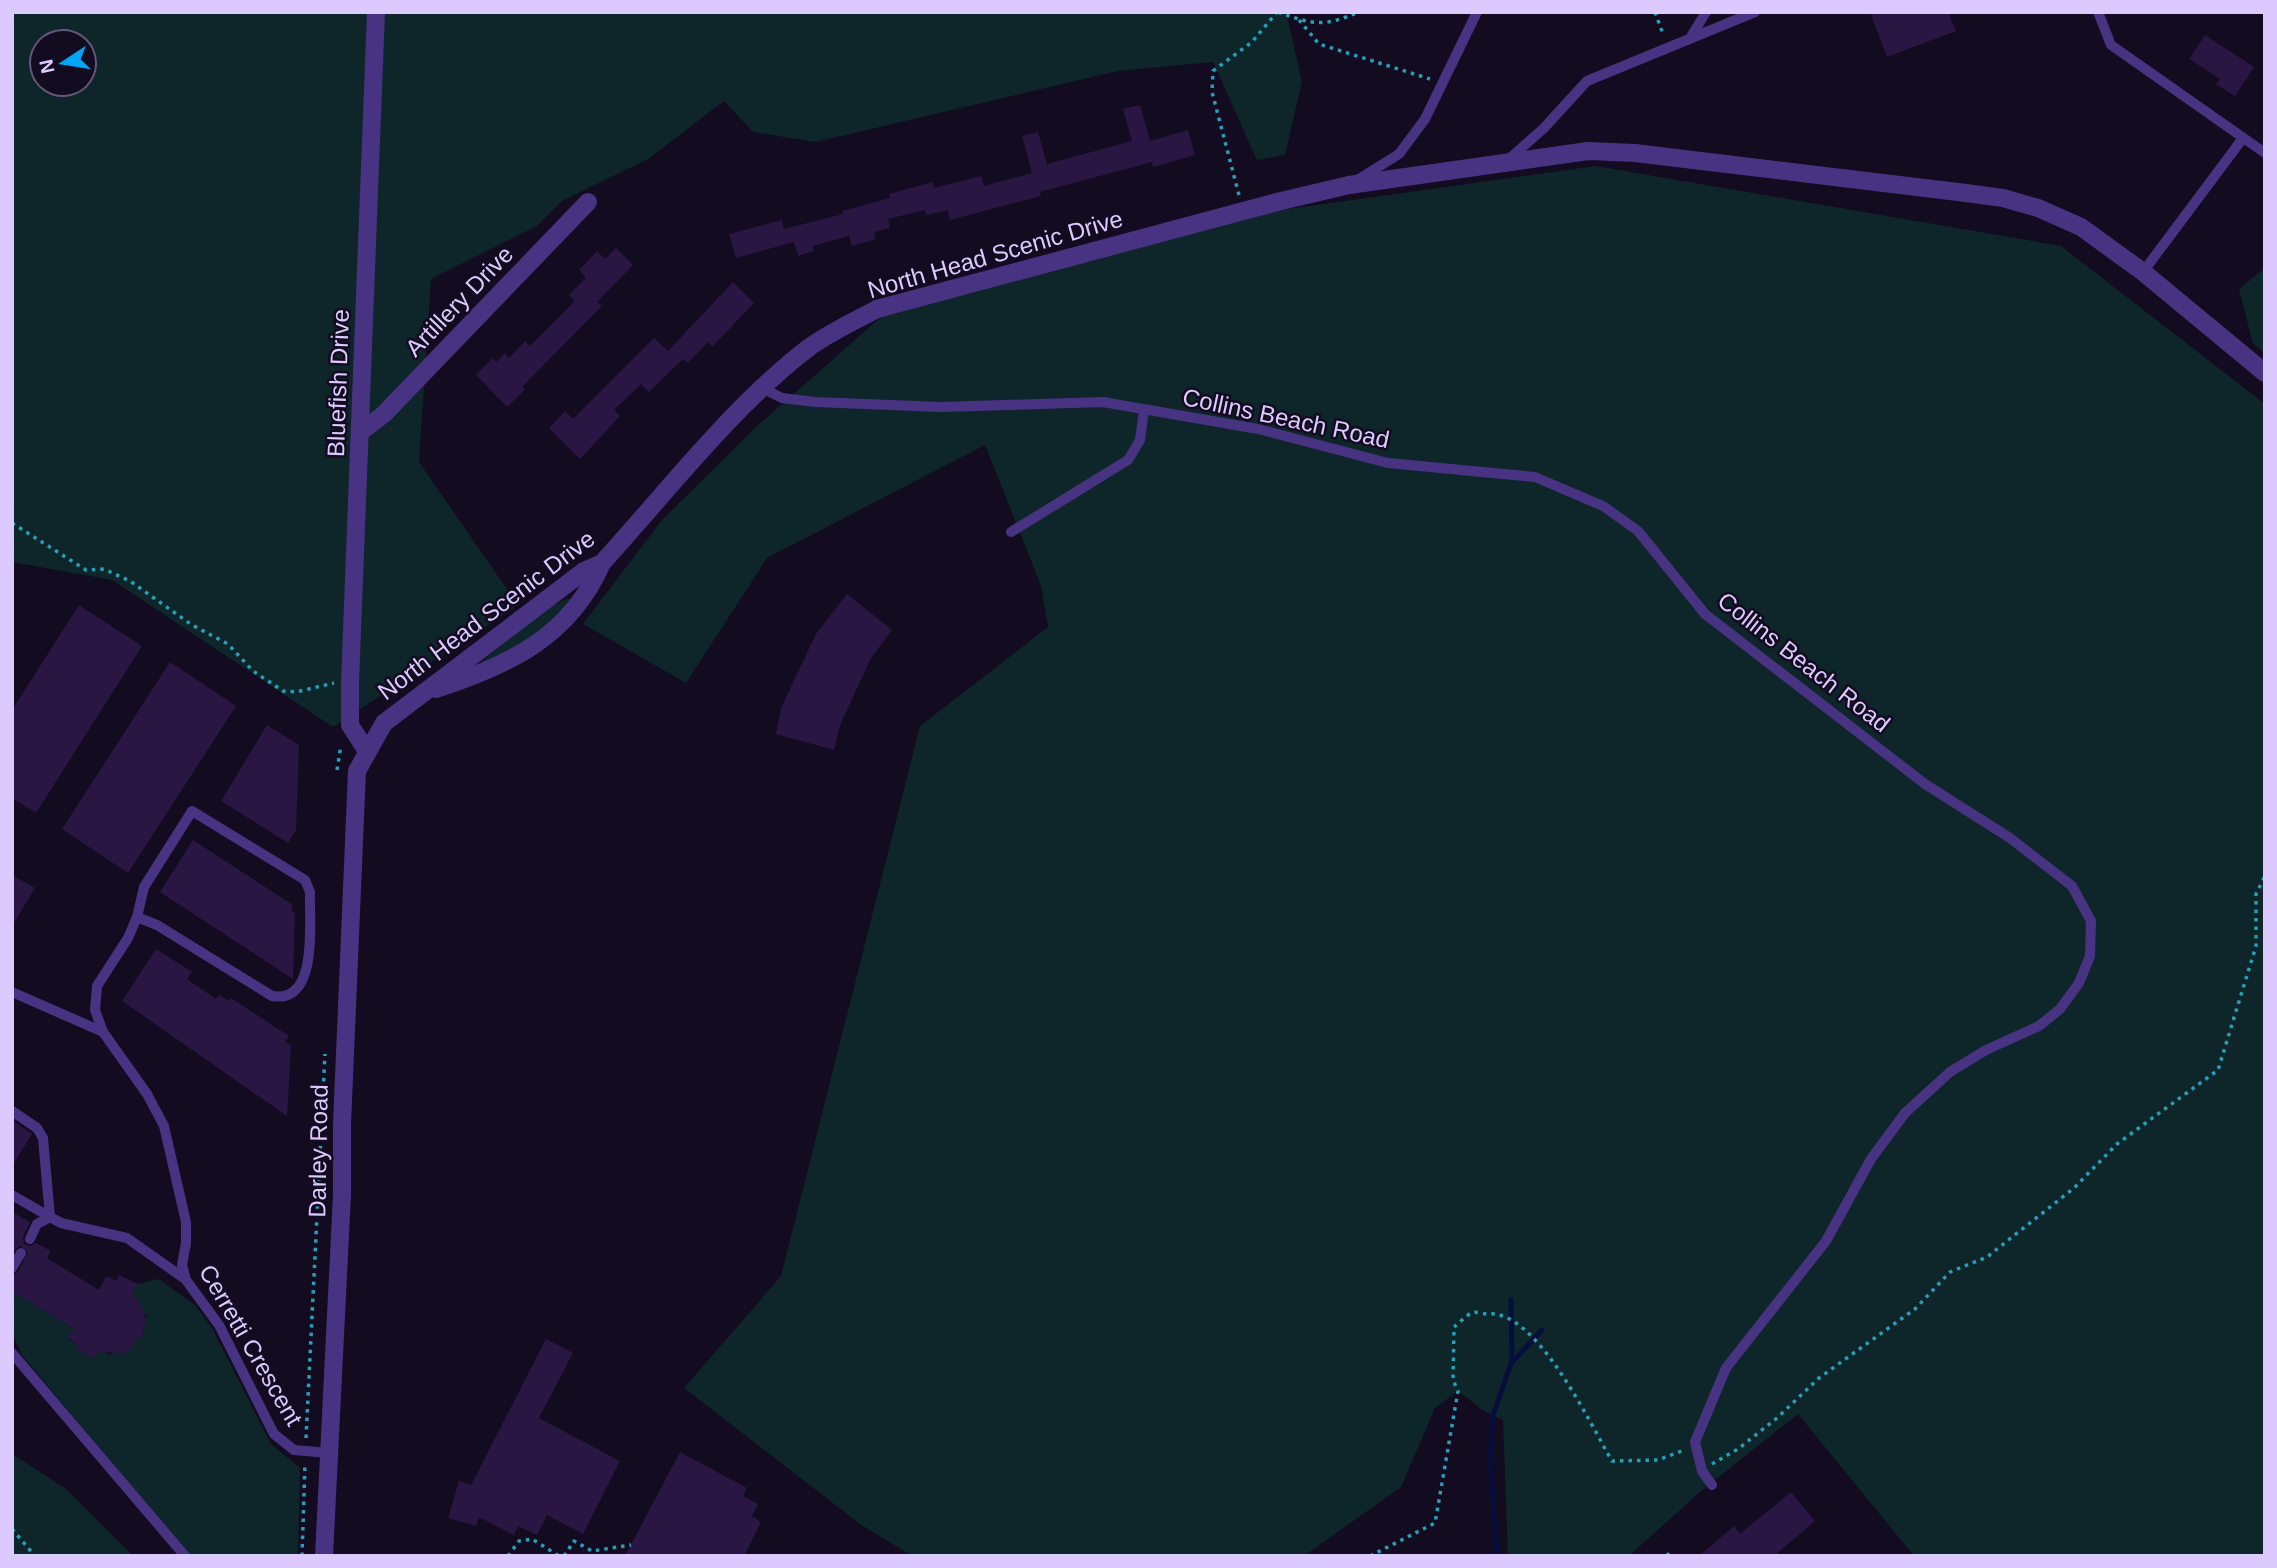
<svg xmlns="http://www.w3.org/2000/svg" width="2277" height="1568" font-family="Arial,sans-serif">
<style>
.green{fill:#0e252a;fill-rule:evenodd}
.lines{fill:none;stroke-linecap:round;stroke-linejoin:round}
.stream{stroke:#060e3e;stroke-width:5}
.building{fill:#291642}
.path{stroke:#269fb7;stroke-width:3.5;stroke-dasharray:3.5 5;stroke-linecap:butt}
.service{stroke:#483382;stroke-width:10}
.minor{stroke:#483382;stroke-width:18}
.tertiary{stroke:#483382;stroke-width:18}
.labels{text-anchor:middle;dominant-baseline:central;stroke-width:5;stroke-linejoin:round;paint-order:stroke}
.street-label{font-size:24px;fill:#dccaff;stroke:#130b20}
</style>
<rect width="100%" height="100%" fill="#130b20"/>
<!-- green -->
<g class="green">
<path d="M12,12H1286L1302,81L1285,155L1257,160L1213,62L1118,71L816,142L753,132L724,101L648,159L562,201L537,226L431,279L419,462L518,605L333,727L112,580L12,562ZM42,42H84V84H42Z"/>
<polygon points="1596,166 2061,246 2265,404 2265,1556 1914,1556 1798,1414 1700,1492 1629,1556 1508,1556 1503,1420 1484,1411 1458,1391 1435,1408 1401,1487 1304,1556 912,1556 860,1524 684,1388 781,1276 920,726 1048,627 1041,586 985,445 767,558 686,683 583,624 662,520 756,427 881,317 1281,210"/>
<polygon points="2265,268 2265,353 2253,344 2239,289"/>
<polygon points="568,598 571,599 566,609 513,652 479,664 536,615"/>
<polygon points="159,1279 196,1306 212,1328 271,1444 300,1468 298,1556 190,1556 21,1354 12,1331 12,1291 74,1329 67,1339 78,1345 76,1349 93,1358 101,1348 109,1355 118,1351 126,1353 133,1342 144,1335 143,1328 147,1316 129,1297 138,1284"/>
<polygon points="12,1454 65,1488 133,1556 12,1556"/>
</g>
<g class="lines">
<!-- stream -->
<g class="stream">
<polyline points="1513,1361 1542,1330"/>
<polyline points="1497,1556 1490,1457 1493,1415 1512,1361 1511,1300"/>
</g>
</g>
<!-- building -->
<g class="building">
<polygon points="1870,12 1948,12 1956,31 1887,57"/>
<polygon points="2205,35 2254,67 2235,96 2216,84 2220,79 2189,59"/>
<polygon points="1140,105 1150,141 1188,130 1195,155 1153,167 1152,162 1040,192 1041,196 950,220 948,210 926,215 925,210 888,219 890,228 874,232 876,239 852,246 849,236 813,246 814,251 798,256 794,242 736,258 729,234 782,220 784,229 843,214 842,211 890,198 889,194 933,182 934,188 981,176 984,186 1032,173 1022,136 1038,132 1047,164 1132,141 1123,109"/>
<polygon points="616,248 633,265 597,302 602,306 522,387 525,390 507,407 476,375 493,358 496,362 505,353 509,358 525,341 530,346 575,301 569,295 586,278 579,270 597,251 605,259"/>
<polygon points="733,282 754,303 712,347 708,342 688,363 683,359 649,392 641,384 614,410 620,416 580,459 549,428 565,411 573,419 654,338 668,351"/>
<polygon points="847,594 892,630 871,658 840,725 834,750 776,734 781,708 816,634"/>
<polygon points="79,605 142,646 36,813 12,798 12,710"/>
<polygon points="170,662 236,706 128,873 62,829"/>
<polygon points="267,725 299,745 296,830 288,843 221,801"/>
<polygon points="193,840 293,905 291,910 295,914 293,979 160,892"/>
<polygon points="12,875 35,888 12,926"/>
<polygon points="156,949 192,972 187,979 216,999 219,995 230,1001 231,998 289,1036 285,1042 291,1045 287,1116 122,1001"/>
<polygon points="12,1120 32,1134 12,1166"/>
<polygon points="12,1212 30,1222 23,1237 24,1244 30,1246 36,1243 51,1251 47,1258 99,1290 106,1276 117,1281 119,1275 138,1284 132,1293 141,1304 147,1322 143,1328 144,1335 133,1342 131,1349 126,1353 98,1352 93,1358 75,1349 78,1345 67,1338 74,1329 12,1291 12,1275 18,1272 28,1252 20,1246 12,1253"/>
<polygon points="546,1339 573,1353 539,1418 620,1461 583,1534 547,1515 537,1535 518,1526 514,1535 479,1517 476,1526 448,1518 459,1481 471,1485"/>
<polygon points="680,1452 747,1488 743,1496 758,1504 752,1516 761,1522 744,1556 625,1556"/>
<polygon points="1791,1492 1815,1521 1774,1556 1699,1556 1734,1526 1740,1534"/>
</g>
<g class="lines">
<!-- path -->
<g class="path">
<path d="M1278,12C1314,25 1323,27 1359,12"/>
<polyline points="1655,12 1663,34"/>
<polyline points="1299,20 1319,44 1430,79"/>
<polyline points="1239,195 1212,92 1213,71 1252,42 1277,12"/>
<polyline points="12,523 86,570 104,569 130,581 192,625 228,644 253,671 283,691 296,692 334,683"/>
<polyline points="337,770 341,745"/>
<polyline points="306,1438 325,1054"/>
<polyline points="1712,1464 1738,1449 1777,1418 1819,1378 1915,1309 1950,1272 1987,1257 2074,1188 2117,1144 2218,1070 2256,946 2256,894 2265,876"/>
<polyline points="12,1529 35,1556"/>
<polyline points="1667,1553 1669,1556"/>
<polyline points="302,1556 305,1463"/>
<polyline points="508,1556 519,1541 532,1539 559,1556"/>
<polyline points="564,1556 574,1541 592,1551 631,1545"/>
<path d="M1370,1556L1435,1523L1458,1391L1453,1380L1454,1327C1459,1323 1466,1316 1471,1313C1476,1311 1482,1314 1487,1314C1536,1308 1590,1424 1612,1461L1658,1460L1684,1450"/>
</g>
<!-- service -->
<g class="service">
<polyline points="2098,12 2111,45 2265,153"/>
<polyline points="1692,35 1706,12"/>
<polyline points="1508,160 1544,128 1587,81 1755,12"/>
<polyline points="1359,179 1399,154 1425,119 1477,12"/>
<polyline points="2143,272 2243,138"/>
<polyline points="762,388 782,398 815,402 941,407 1103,402 1258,429 1388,463 1535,477 1603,506 1638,531 1705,614 1925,784 2010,838 2072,886 2091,921 2090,956 2079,983 2060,1009 2039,1026 1986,1050 1950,1072 1905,1113 1871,1159 1826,1241 1726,1368 1695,1442 1702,1471 1712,1485"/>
<polyline points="1011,532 1128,460 1140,440 1144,410"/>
<path d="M137,917L157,925L272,996C319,1004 309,923 310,892L305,880L192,811L144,887L137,917L128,938L97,986L95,1010L103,1032L147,1094L164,1126L186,1222V1243L182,1265L186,1280L219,1325L274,1434L294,1450L329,1453"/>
<polyline points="12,992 103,1032"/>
<polyline points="12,1111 37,1128 43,1138 50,1217"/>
<polyline points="12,1195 50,1217"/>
<polyline points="30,1239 37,1224 50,1217 61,1223 127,1238 185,1279"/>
<polyline points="12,1268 21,1253"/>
<polyline points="12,1353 185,1556"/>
</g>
<!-- minor -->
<polyline class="minor" points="362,431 384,414 588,202"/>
<!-- tertiary -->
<g class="tertiary">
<path d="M436,689C509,665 570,637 602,563"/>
<polyline points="366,750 350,725 350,682 376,12"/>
<path d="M324,1556L342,1195V1124L357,771L384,723L584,571L602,563C666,493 736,402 811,346C831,332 854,321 877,309L1281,201L1349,185L1588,151L1635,153L1966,193L2003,198L2038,208L2081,227L2143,272L2265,373"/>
</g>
</g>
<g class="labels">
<!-- street labels -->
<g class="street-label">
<text transform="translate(995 254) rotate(-16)">North Head Scenic Drive</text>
<text transform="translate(459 301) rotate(-46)">Artillery Drive</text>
<text transform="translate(338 383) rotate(-88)">Bluefish Drive</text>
<text transform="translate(1286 418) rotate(12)">Collins Beach Road</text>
<text transform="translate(486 615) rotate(-37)">North Head Scenic Drive</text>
<text transform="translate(1804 662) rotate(38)">Collins Beach Road</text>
<text transform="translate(318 1151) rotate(-89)">Darley Road</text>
<text transform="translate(251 1345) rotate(60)">Cerretti Crescent</text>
</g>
</g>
<!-- border -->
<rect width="2277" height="1568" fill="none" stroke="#dccaff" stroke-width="28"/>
<!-- north arrow -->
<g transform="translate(63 63) rotate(258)"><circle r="33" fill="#130b20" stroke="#635779" stroke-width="2"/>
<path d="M0-5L12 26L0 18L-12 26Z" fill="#00a6f5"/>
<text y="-10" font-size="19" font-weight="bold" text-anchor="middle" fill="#dccaff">N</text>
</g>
</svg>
